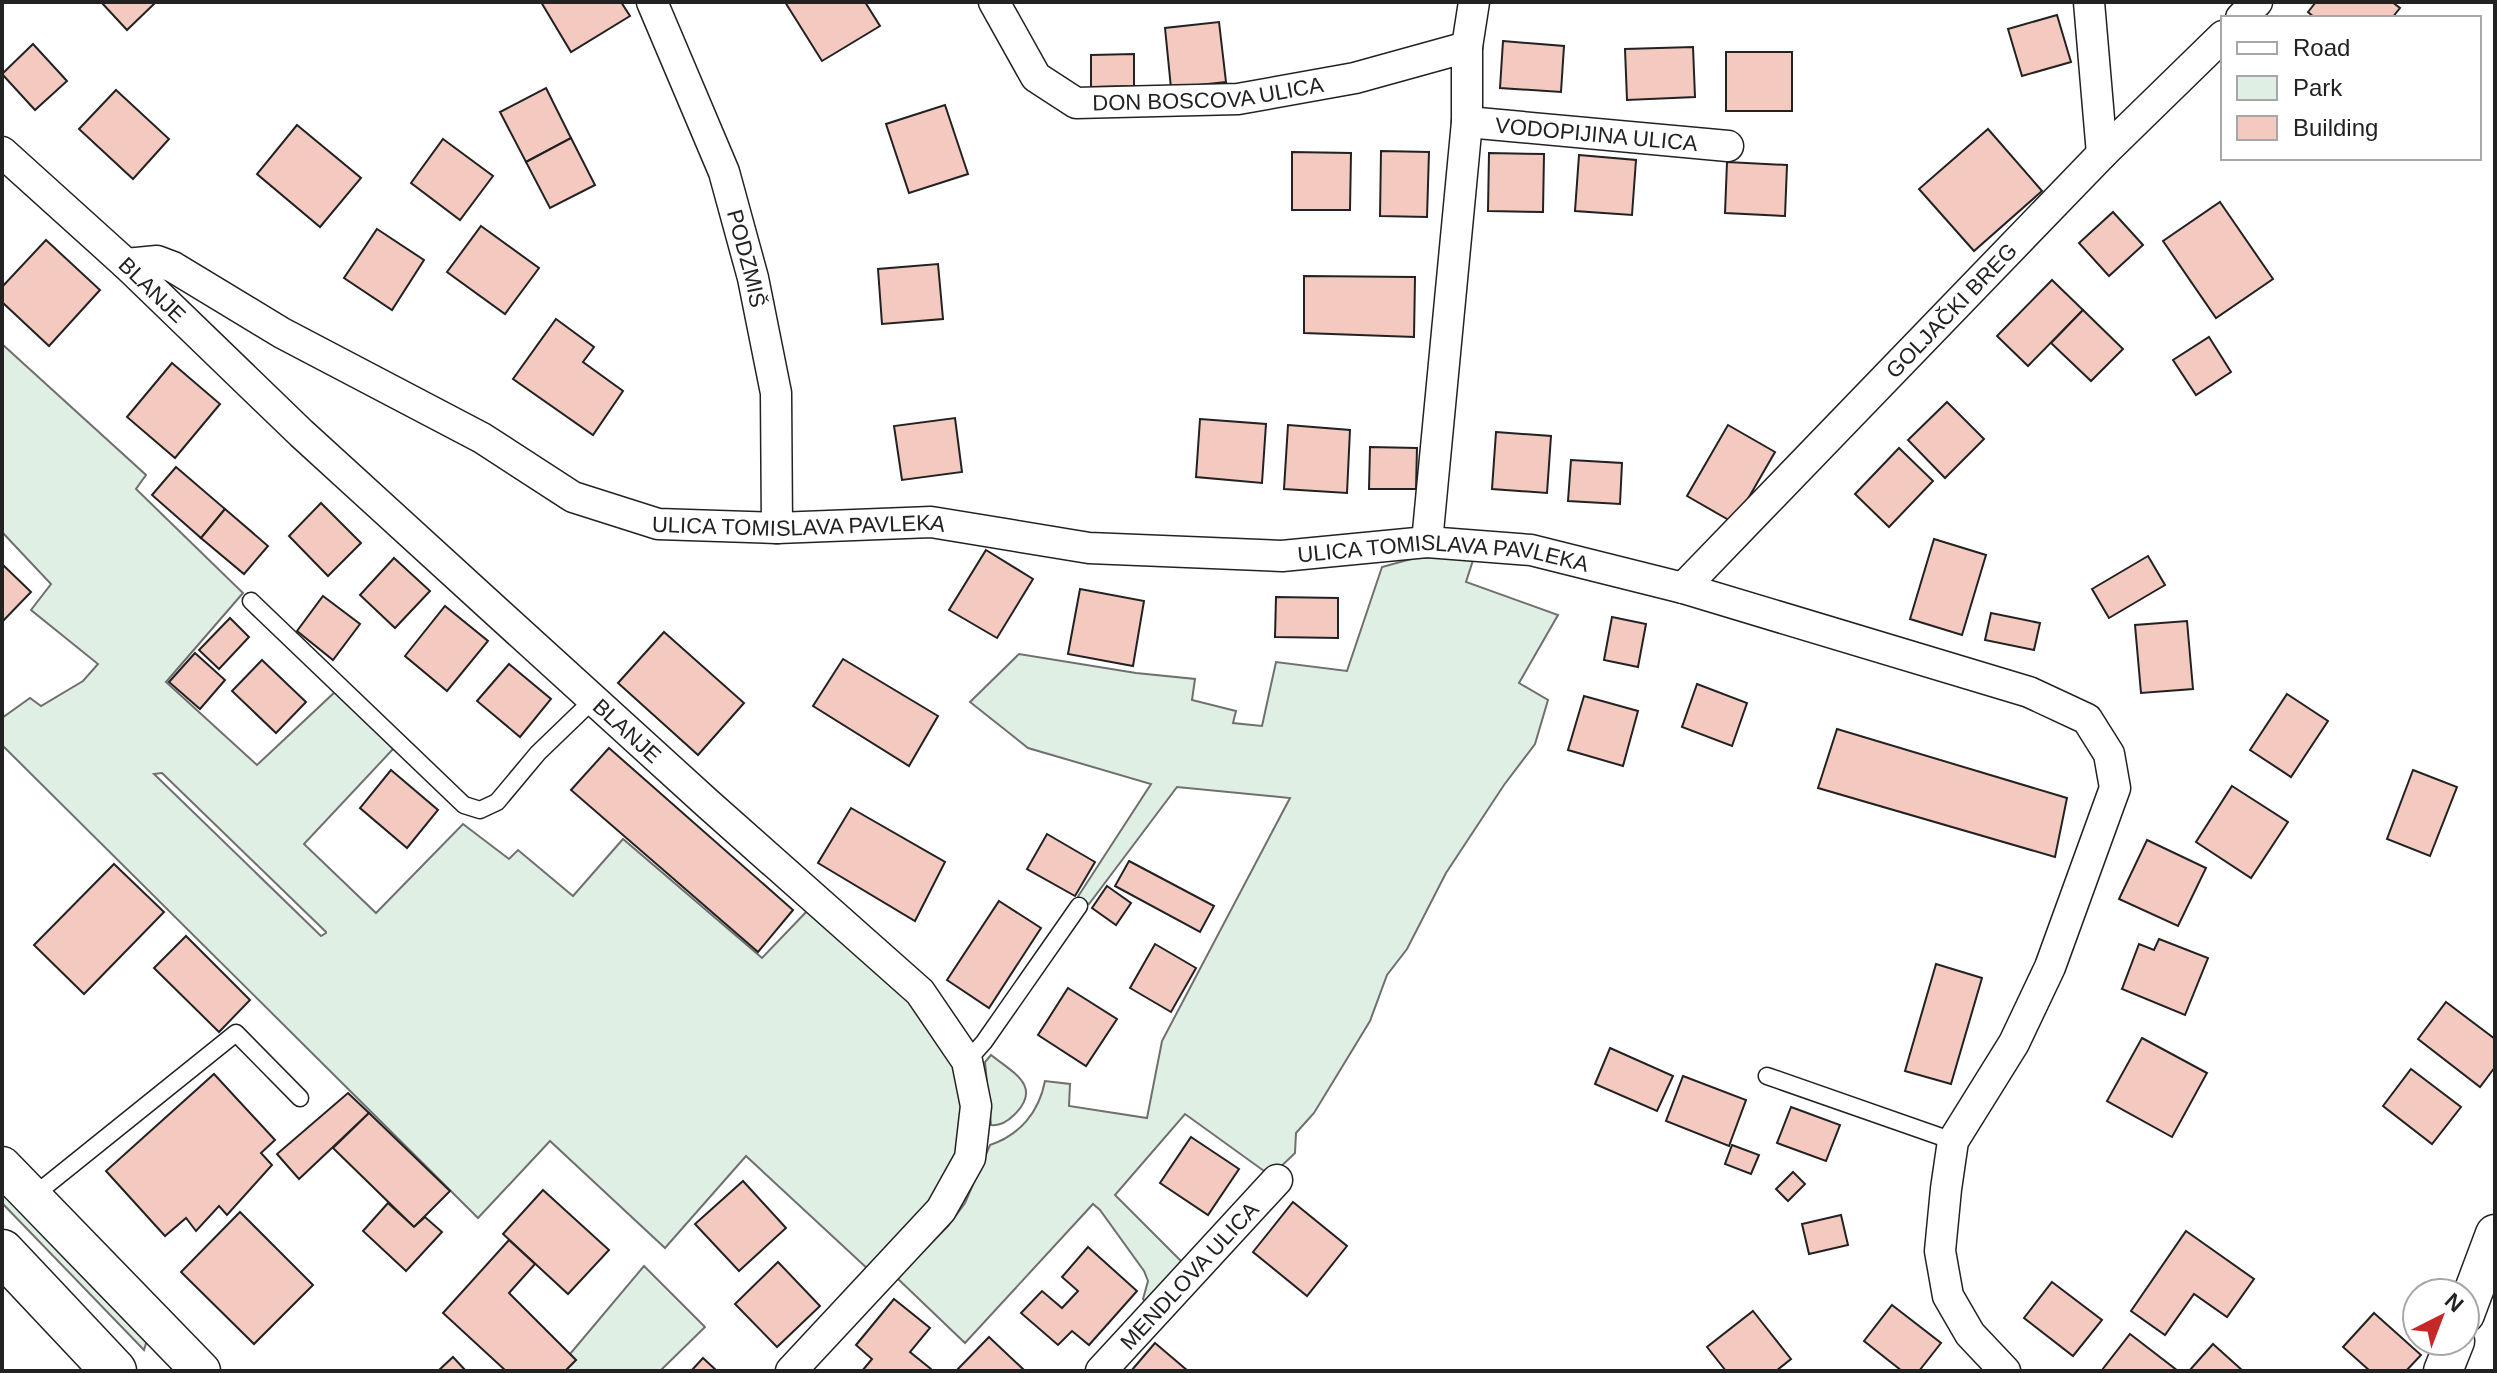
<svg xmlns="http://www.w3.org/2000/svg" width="2497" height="1373" font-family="Helvetica,sans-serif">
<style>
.green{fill:#e0efe3;stroke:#6f6f6f;stroke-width:2;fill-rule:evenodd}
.building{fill:#f3c9c0;stroke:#222;stroke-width:2}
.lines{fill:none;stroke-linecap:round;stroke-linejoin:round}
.service-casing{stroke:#222;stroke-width:19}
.minor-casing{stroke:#222;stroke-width:33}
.tertiary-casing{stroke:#222;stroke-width:41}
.secondary-casing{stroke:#222;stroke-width:47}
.service{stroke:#fff;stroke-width:16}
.minor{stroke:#fff;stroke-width:30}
.tertiary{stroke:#fff;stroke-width:38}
.secondary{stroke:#fff;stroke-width:44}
.labels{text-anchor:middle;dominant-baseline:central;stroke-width:6;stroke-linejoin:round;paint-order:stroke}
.street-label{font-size:22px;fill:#222;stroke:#fff}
</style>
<rect width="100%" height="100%" fill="#fff"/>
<!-- green -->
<g class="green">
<path d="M2,344L146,475L136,489L243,593L166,682L257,765L336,691L394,748L304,844L376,913L463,824L509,859L518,850L573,896L623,839L762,958L810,908L923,1007L957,1072L963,1126L958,1154L941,1193L870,1271L746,1156L665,1248L550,1141L478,1218L2,745V718L30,698L41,706L83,681L98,664L31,610L51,584L2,532ZM162,773L326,932V933L321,936L154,774Z"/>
<path d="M1476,551L1466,582L1558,615L1519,683L1548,700L1535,744L1504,785L1446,873L1407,949L1387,975L1370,1021L1314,1113L1296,1133L1295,1153L1271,1176L1185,1114L1115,1195L1185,1265L1147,1304L1143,1299L1148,1281L1144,1271L1100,1210L1093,1204L965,1343L897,1278L948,1226L965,1203L990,1145C1020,1135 1039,1112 1045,1081L1070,1084L1069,1106L1147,1118L1162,1041L1290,798L1177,787L1089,904L1077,898L1151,784L1028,748L970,702L1019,654L1136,673L1195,679L1192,700L1236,711L1233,723L1262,726L1276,662L1347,671L1382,567L1422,556Z"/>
<path d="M991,1055C1014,1073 1043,1087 1014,1115C1007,1122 1000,1126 991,1125L985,1062Z"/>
<polygon points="2,1188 147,1340 144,1350 2,1203"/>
<polygon points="644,1266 705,1327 660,1371 565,1371 576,1360 570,1354"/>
</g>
<!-- building -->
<g class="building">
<polygon points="101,2 156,2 127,30"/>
<polygon points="541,2 621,2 630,16 571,52"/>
<polygon points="785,2 865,2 880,26 822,61"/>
<polygon points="2316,2 2392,2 2400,8 2392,18 2315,18 2308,12"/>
<polygon points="2057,15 2071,62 2022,76 2008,29"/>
<polygon points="1219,22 1226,82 1171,88 1165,28"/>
<polygon points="1503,41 1564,46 1561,92 1500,88"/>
<polygon points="33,44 67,81 35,110 2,74"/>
<polygon points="1693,47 1695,97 1627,100 1625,49"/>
<rect x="1726" y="52" width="66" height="59"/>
<polygon points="1134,54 1134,86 1091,87 1091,55"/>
<polygon points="546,88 571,138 526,162 500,112"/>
<polygon points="116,90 169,139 133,179 79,129"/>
<polygon points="945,105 968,174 909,193 886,124"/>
<polygon points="297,125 361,178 320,227 257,174"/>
<polygon points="1988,129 2042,191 1974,251 1919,189"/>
<polygon points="571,138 595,185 550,208 526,162"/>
<polygon points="443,139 493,176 460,220 411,183"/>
<polygon points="1381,151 1429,152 1427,217 1380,216"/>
<polygon points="1292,152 1351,153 1350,210 1292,210"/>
<polygon points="1489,153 1544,154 1543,212 1488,211"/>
<polygon points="1579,155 1636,160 1632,215 1575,211"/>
<polygon points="1727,162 1787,165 1785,216 1725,213"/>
<polygon points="2220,202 2273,279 2216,318 2163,241"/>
<polygon points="2113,212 2143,245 2109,276 2079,243"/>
<polygon points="481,226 539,268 505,314 447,272"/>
<polygon points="377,229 424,260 392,310 344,278"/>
<polygon points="46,240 100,290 49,346 2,302 2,287"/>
<polygon points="938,264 943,319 882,324 878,269"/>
<polygon points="1304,276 1415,277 1414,337 1304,333"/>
<polygon points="2052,280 2083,310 2028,366 1997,336"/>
<polygon points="2083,310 2123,349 2091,381 2051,343"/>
<polygon points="556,319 594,347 583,362 623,391 593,435 513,379"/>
<polygon points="2209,337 2231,372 2196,395 2173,360"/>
<polygon points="172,363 220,404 175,458 127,417"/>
<polygon points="1947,402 1984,439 1945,478 1908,440"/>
<polygon points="955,418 962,472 902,480 894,426"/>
<polygon points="1200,419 1266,424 1262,483 1196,477"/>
<polygon points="1288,425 1350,430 1347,493 1284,489"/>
<polygon points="1728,425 1775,452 1734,523 1687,496"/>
<polygon points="1496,432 1551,436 1547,493 1492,489"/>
<polygon points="1370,447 1417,448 1416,489 1369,489"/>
<polygon points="1899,448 1933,481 1889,527 1855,494"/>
<polygon points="1571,460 1622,463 1620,504 1568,501"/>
<polygon points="176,467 225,509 201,538 152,495"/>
<polygon points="321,503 361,543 328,576 289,536"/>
<polygon points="225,509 268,546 244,574 201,538"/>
<polygon points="1934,539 1986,555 1962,635 1910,619"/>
<polygon points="986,550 1033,579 997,638 949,610"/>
<polygon points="2148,556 2165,585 2109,618 2092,589"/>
<polygon points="394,558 430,591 395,628 360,595"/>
<polygon points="2,564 31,592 2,622"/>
<polygon points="1080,589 1144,601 1133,666 1068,654"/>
<polygon points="323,596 360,624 333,660 297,631"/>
<polygon points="1276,597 1338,598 1338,638 1275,637"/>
<polygon points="445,606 488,641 447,691 405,656"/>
<polygon points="1991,613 2040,623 2034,650 1985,640"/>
<polygon points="1612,617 1646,624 1638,667 1604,660"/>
<polygon points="230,618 249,637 219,669 199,650"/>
<polygon points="2187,621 2193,689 2141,693 2135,625"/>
<polygon points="664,632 744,703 698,755 618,683"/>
<polygon points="195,653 225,680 200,709 169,682"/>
<polygon points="843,659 938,716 909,766 813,706"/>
<polygon points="262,660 306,702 276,733 232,691"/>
<polygon points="509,664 551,699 520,737 477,701"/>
<polygon points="1697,684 1747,703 1732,746 1682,727"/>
<polygon points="2287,694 2328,721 2291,777 2250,750"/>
<polygon points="1584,696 1638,711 1623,766 1568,750"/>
<polygon points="1837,729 2067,798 2055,857 1818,788"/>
<polygon points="609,748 793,910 758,952 571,790"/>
<polygon points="391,770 438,810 407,848 360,808"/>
<polygon points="2413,770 2457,787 2430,856 2387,839"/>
<polygon points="2232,786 2288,822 2251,878 2196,842"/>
<polygon points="851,808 945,862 915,921 818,863"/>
<polygon points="1047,834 1095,862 1075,896 1027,869"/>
<polygon points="2147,840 2206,868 2178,926 2119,899"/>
<polygon points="1129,861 1214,906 1200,932 1115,886"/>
<polygon points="114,864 164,912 84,994 34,945"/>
<polygon points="1107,886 1131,903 1116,925 1092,908"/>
<polygon points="999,901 1041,928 989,1008 947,980"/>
<polygon points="186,936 250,1000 219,1032 154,968"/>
<polygon points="2159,939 2208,958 2185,1015 2122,989 2139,944 2154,950"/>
<polygon points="1155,944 1196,968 1171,1012 1130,988"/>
<polygon points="1936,964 1982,978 1951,1084 1905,1071"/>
<polygon points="1068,988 1117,1019 1086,1066 1038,1035"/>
<polygon points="2446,1002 2495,1039 2495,1067 2480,1087 2418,1039"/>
<polygon points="2142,1038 2207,1073 2172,1137 2107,1101"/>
<polygon points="1610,1048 1673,1076 1657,1111 1595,1084"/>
<polygon points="2411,1069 2461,1107 2432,1144 2383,1106"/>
<polygon points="214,1074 275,1140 261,1153 272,1165 227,1215 219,1206 196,1231 186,1218 165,1236 106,1171"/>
<polygon points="1683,1076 1746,1100 1729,1146 1666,1121"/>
<polygon points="348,1093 369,1113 299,1179 277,1154"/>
<polygon points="1791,1107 1840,1125 1826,1161 1777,1143"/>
<polygon points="369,1113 450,1191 414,1227 333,1148"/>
<polygon points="1191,1137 1239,1169 1208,1215 1160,1183"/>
<polygon points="1732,1145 1759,1155 1751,1174 1725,1164"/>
<polygon points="1793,1172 1805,1184 1788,1201 1776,1189"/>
<polygon points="743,1181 786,1228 739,1271 695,1224"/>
<polygon points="543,1190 609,1250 568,1294 503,1234"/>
<polygon points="1293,1202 1347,1246 1307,1296 1253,1252"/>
<polygon points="388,1203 414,1227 425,1217 442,1232 406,1271 363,1231"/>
<polygon points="240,1212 313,1285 254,1344 181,1272"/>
<polygon points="1841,1215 1848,1245 1809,1254 1802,1224"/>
<polygon points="2186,1231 2254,1279 2227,1317 2194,1294 2165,1335 2131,1311"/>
<polygon points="509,1240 535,1264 509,1293 576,1360 565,1371 506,1371 443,1313"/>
<polygon points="1088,1247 1137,1291 1089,1345 1072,1331 1058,1345 1021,1313 1042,1291 1062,1308 1078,1291 1062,1277"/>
<polygon points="778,1262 820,1306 777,1347 735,1304"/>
<polygon points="2052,1282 2102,1320 2073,1356 2024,1318"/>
<polygon points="894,1299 930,1328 910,1352 931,1369 930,1371 862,1371 872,1359 856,1345"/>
<polygon points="1892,1305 1941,1343 1919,1371 1902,1371 1864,1341"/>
<polygon points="1753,1311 1791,1359 1776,1371 1726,1371 1707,1347"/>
<polygon points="2374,1313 2421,1355 2406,1371 2370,1371 2343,1347"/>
<polygon points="2130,1334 2178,1371 2102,1370"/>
<polygon points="989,1337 1024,1370 1024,1371 956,1371"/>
<polygon points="1155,1343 1188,1371 1131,1371"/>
<polygon points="2213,1344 2243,1371 2189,1371"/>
<polygon points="453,1357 466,1371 438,1371"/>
<polygon points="703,1358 717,1371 691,1371"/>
</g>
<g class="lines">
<!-- service casing -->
<g class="service-casing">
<g id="service">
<polyline points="251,601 464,805 480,810 497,802 538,753 593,700"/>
<polyline points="967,1061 984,1042 1079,906"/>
<polyline points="1767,1076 1953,1141"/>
<polyline points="32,1197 236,1033 300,1098"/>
</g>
</g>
<!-- minor casing -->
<g class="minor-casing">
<g id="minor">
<path id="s1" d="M652,2L724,172L753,278L776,393L777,528"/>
<path id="s2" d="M994,2L1036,77L1076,103L1238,99L1355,78L1467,47"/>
<polyline points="2089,2 2102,154"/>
<polyline points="2241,18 2257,2"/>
<path id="s3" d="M1467,122L1728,146"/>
<path id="s4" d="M2,152L126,264L301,433L497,612L707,803L920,992L967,1061L976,1106L970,1158L941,1210L791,1371"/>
<path id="s5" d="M126,264L157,261L173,267L282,333L482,438L573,497L658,524L777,528L931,522L1089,548L1282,556L1427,542L1531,550L1683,588L2029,692L2087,719L2109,754L2115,788L2050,967L2014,1043L1953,1141L1946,1189L1940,1251L1948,1296L1970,1334L2005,1371"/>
<polyline points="1427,542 1467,122 1467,47 1474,2"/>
<path id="s6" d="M1683,588L2102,154L2223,36"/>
<path id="s7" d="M1101,1371L1277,1180"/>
</g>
</g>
<!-- tertiary casing -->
<g class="tertiary-casing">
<g id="tertiary">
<polyline points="2,1166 201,1371"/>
<polyline points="2465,1314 2495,1234"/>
<polyline points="2443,1371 2455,1341"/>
</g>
</g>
<!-- secondary casing -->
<g class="secondary-casing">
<polyline id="secondary" points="2,1252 114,1371"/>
</g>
<!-- service -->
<use href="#service" class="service"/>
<!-- minor -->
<use href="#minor" class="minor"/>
<!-- tertiary -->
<use href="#tertiary" class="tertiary"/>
<!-- secondary -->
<use href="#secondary" class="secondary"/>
</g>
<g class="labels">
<!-- street labels -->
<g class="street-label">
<text stroke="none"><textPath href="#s2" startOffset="266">DON BOSCOVA ULICA</textPath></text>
<text stroke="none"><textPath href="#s3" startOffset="130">VODOPIJINA ULICA</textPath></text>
<text stroke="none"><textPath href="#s1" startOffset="274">PODZMIŠ</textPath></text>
<text stroke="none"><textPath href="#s4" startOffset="204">BLANJE</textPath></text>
<text stroke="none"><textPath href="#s6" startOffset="386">GOLJAČKI BREG</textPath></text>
<text stroke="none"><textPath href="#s5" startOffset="740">ULICA TOMISLAVA PAVLEKA</textPath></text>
<text stroke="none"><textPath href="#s5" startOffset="1388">ULICA TOMISLAVA PAVLEKA</textPath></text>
<text stroke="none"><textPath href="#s4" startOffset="852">BLANJE</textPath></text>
<text stroke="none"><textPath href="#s7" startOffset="130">MENDLOVA ULICA</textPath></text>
</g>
</g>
<!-- border -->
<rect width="2497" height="1373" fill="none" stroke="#222222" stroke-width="8"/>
<!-- legend -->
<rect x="2221" y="16" width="260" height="144" fill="#ffffff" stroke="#a7a7a7" stroke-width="2"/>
<rect x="2237" y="42" width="40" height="12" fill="#ffffff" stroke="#a7a7a7" stroke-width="2"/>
<text x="2293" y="56" font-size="24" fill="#222222">Road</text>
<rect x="2237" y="76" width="40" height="24" fill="#e0efe3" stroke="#a7a7a7" stroke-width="2"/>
<text x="2293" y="96" font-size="24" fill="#222222">Park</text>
<rect x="2237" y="116" width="40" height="24" fill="#f3c9c0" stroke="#a7a7a7" stroke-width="2"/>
<text x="2293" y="136" font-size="24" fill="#222222">Building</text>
<!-- north arrow -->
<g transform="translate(2441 1317) rotate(42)"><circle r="38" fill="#ffffff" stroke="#a7a7a7" stroke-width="2"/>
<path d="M0-6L14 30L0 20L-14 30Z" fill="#c62828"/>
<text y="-12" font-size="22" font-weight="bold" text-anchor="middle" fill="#222222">N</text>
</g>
</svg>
